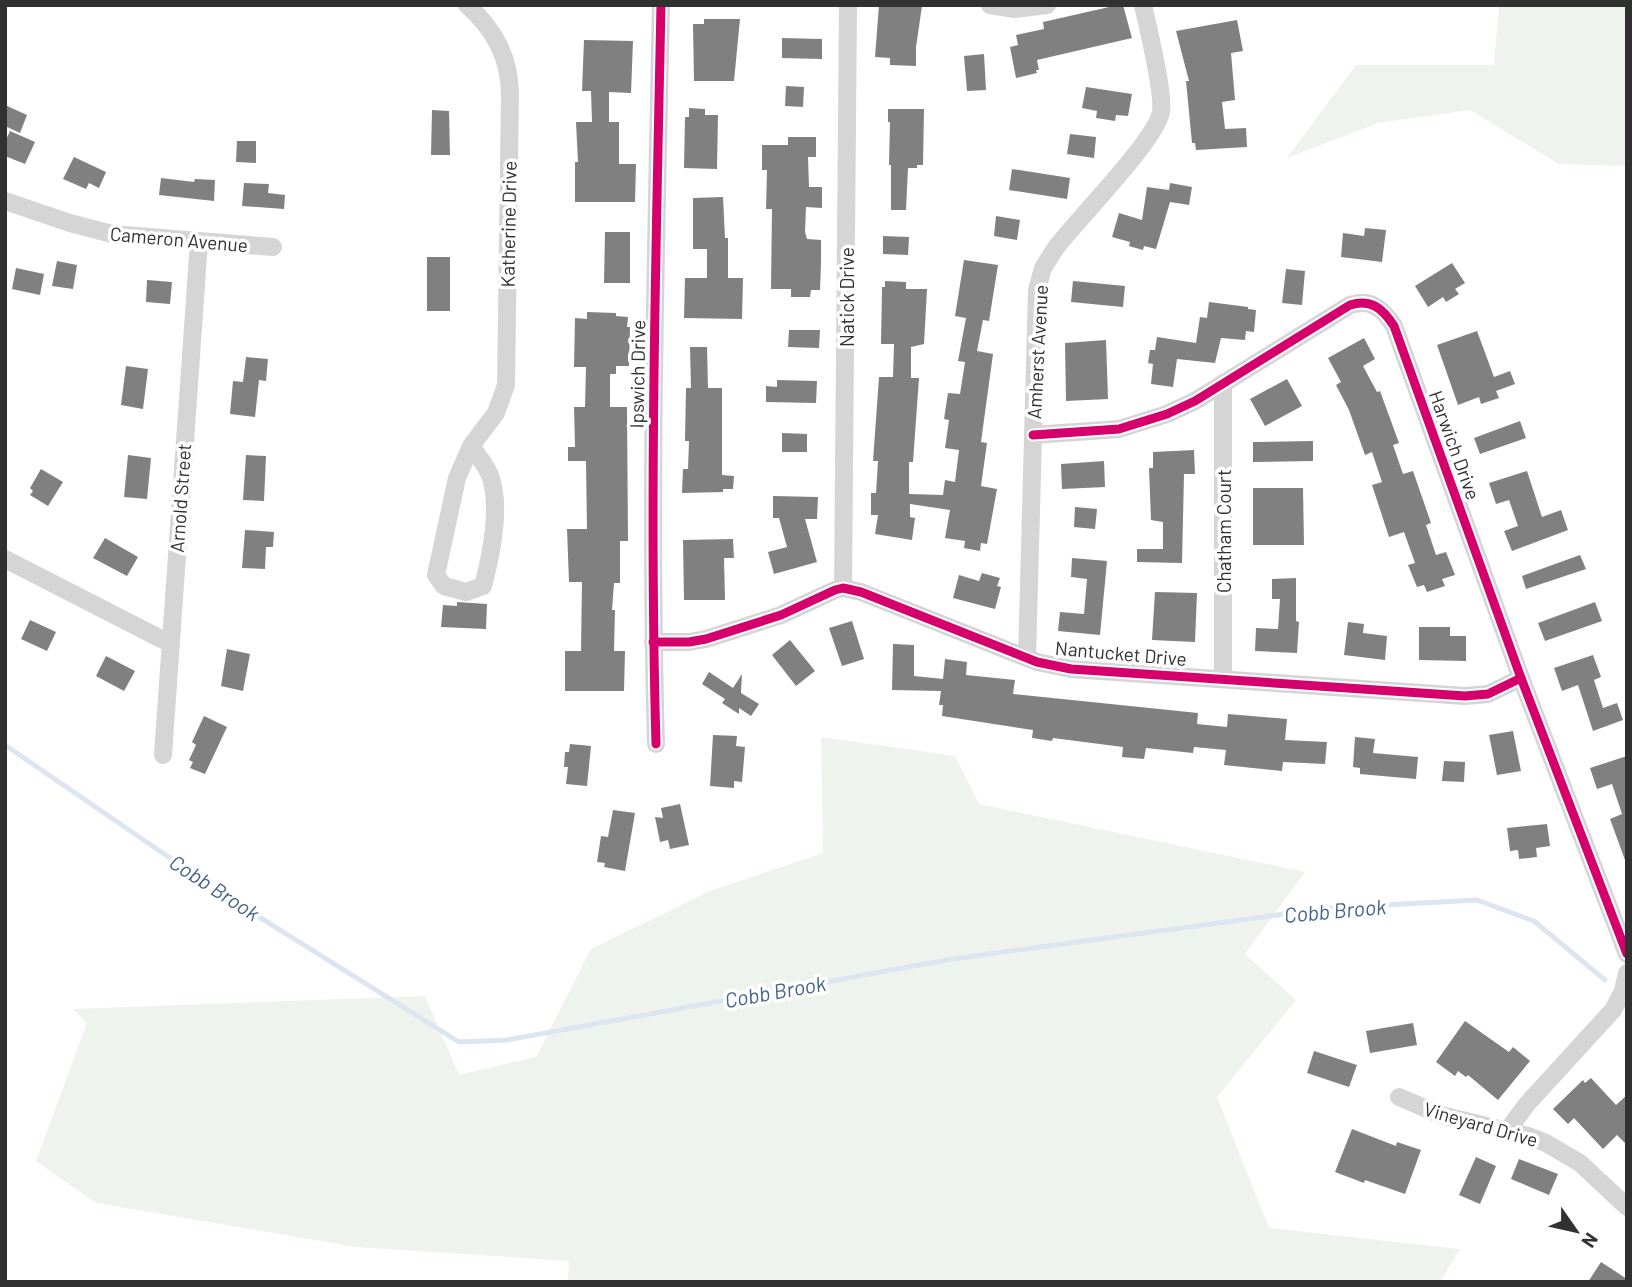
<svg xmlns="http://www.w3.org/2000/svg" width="1632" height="1287" font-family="Barlow,sans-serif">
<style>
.green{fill:#eff3ed}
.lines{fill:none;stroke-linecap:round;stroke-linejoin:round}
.stream{stroke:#dde5f1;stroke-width:5}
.building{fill:#808080}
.minor{stroke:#d5d5d5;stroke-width:18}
.cycleway-casing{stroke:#fff;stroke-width:13}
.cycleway{stroke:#d6006c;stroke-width:9}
.labels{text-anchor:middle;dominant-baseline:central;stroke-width:7;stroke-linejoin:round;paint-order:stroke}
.street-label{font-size:19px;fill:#313131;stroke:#fff}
.water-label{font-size:21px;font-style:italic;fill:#44638e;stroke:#fff}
</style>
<rect width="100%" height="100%" fill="#fff"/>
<!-- green -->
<g class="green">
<polygon points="1499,5 1627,5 1627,166 1559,164 1470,110 1378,123 1287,158 1356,65 1494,65"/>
<polygon points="821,737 955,756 979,804 1305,872 1245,954 1296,1000 1217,1097 1269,1228 1460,1249 1440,1282 568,1282 569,1261 356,1247 96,1203 36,1161 87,1023 73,1009 425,996 459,1075 536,1057 591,949 710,891 823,853"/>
</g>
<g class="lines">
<!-- stream -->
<polyline class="stream" points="5,745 224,895 459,1042 507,1040 952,959 1329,908 1477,900 1534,921 1605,980"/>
</g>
<!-- building -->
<g class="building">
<polygon points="879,5 922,6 916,47 916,66 890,65 890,58 875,57"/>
<polygon points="1118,5 1123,5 1132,38 1037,60 1039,70 1036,70 1037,73 1016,78 1010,47 1018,45 1016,35 1044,29 1043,22"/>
<polygon points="704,19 740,19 734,81 694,81 693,24 704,24"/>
<polygon points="1237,20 1243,51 1231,53 1235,100 1222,102 1225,129 1246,128 1247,147 1196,150 1195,143 1192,143 1186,81 1189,81 1176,31"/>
<polygon points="782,38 822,39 822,59 782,58"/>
<polygon points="584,40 633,41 631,93 609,92 609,122 619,122 619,164 636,164 635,202 575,202 575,162 578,162 576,122 592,122 591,91 582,91"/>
<polygon points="984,54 986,90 967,91 964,56"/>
<polygon points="786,86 804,87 803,107 785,106"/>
<polygon points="1086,87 1132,94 1128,116 1116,115 1115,121 1096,118 1097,111 1082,108"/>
<polygon points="5,105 27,115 20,133 5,126"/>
<polygon points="689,108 705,109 705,115 718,115 717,169 684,168 685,117 689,117"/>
<polygon points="888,109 924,109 923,165 917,165 917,168 908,168 906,210 891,210 891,165 889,165 890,122 888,122"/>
<polygon points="432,110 449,111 450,155 431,155"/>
<polygon points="10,131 35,142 25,164 5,156 5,142"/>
<polygon points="1070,134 1096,137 1094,158 1067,154"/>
<polygon points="788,137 816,137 816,157 808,157 809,187 822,187 822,208 806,207 805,232 807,239 821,240 821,263 820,290 811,290 810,297 791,297 791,289 771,289 772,209 766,209 767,170 762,170 762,145 788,145"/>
<polygon points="237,141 256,141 256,163 236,162"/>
<polygon points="74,157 106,172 99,188 89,183 86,189 63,179"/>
<polygon points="1012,169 1070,178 1067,199 1009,190"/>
<polygon points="161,178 194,182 195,179 215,180 214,201 159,195"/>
<polygon points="244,183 269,184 268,193 285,195 284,209 242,206"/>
<polygon points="1170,183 1192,187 1189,205 1170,202 1156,249 1144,246 1143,250 1129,246 1130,242 1112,237 1119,213 1142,220 1147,187 1169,190"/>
<polygon points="723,197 725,238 728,238 728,278 743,278 742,319 684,318 685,278 707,278 707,249 693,249 693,198"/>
<polygon points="996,216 1020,220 1017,240 994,236"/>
<polygon points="1365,228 1386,230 1382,262 1341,257 1343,233 1364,236"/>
<polygon points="605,232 630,232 630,283 604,283"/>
<polygon points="883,236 909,237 908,255 883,254"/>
<rect x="427" y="257" width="23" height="54"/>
<polygon points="964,260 998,265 989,321 983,320 977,351 993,354 981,442 987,443 981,486 997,489 987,544 981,543 980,551 964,548 965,541 945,538 950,510 910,504 910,517 915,518 912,540 875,534 878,515 871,515 871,493 876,493 878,461 873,461 879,377 893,377 894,344 881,344 882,287 885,287 885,281 906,282 906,289 927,289 924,344 911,347 911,378 919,378 913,462 909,462 909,494 943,495 945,480 955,482 959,450 945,448 949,420 944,419 948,393 960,394 965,362 958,361 966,318 955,316"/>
<polygon points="57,261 77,265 73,289 52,286"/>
<polygon points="1452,263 1465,283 1455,289 1459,294 1446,302 1443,297 1428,307 1415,286"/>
<polygon points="16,268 44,274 40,295 12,289"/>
<polygon points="1286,269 1305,271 1302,305 1282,303"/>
<polygon points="147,280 172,282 170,304 146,302"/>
<polygon points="1073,281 1125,286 1123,307 1071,302"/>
<polygon points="1209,302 1248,307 1248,309 1256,310 1254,332 1246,331 1245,340 1221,338 1215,363 1177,359 1173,387 1151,384 1153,364 1148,363 1150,350 1155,350 1157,337 1196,343 1200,317 1207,318"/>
<polygon points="587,312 616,313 616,316 628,317 627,327 630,327 629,366 616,366 616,374 610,374 610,407 627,407 628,541 620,541 620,583 614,583 612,610 615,610 614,651 625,651 624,691 565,691 565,651 581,651 582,582 569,582 567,529 587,529 586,461 568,461 568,447 575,447 574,407 585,407 586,367 574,367 575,318 587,319"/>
<polygon points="789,330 820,330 819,348 788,347"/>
<polygon points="1477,331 1494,377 1510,371 1515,384 1496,391 1499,398 1481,404 1479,397 1458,405 1437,345"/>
<polygon points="1364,338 1375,359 1363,366 1377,392 1380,391 1399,443 1393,445 1403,474 1413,471 1431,523 1426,525 1436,555 1446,552 1455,575 1442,579 1445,586 1427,592 1424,585 1417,587 1408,565 1415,563 1404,532 1389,537 1372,485 1382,482 1372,452 1365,455 1349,410 1336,385 1341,382 1328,358"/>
<polygon points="1106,340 1108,399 1066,401 1065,343"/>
<polygon points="690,347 707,347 708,388 722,388 722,475 734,476 733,489 723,489 723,492 682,493 683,469 688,469 689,441 685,441 686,388 691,388"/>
<polygon points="246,357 268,359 266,381 259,380 255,417 230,414 233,381 243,382"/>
<polygon points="126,366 148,369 143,409 121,405"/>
<polygon points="1287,379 1302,406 1265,426 1250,399"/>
<polygon points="777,380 817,381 816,403 766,402 766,386 777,387"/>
<polygon points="1520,421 1526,438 1480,454 1474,438"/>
<polygon points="782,433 807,434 807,452 782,452"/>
<polygon points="1313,441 1313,461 1253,462 1253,442"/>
<polygon points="1194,450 1195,474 1184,474 1182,563 1137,562 1137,549 1163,549 1163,522 1151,520 1149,468 1153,468 1153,452"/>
<polygon points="128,455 151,458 147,499 124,497"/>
<polygon points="246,455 266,456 264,501 243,500"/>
<polygon points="1104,461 1105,487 1062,489 1061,464"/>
<polygon points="41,469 63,482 48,506 30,495 33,491 30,488"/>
<polygon points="1527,471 1542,517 1561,510 1568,530 1512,551 1504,531 1518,526 1509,500 1496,504 1489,483"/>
<polygon points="1253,488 1303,488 1304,545 1253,545"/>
<polygon points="773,496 818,497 817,519 805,519 817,562 774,574 768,552 787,547 779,518 773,518"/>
<polygon points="1075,507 1097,509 1095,529 1074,527"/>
<polygon points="245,530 274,532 273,547 266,547 265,569 242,568"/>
<polygon points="105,538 138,557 127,576 93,558"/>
<polygon points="733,539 734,558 724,558 725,600 684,600 683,540"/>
<polygon points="1580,555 1586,569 1526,589 1522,576"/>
<polygon points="1072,558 1107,561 1100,635 1058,631 1060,612 1084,614 1087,579 1071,577"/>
<polygon points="982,573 1000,578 997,586 1001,587 995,609 953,598 959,575 979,581"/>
<polygon points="1296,578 1296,621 1299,622 1297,653 1255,651 1256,628 1278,629 1280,599 1272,599 1272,579"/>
<polygon points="1155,592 1197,593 1195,642 1152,640"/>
<polygon points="457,602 487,604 486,629 441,627 443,605 457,606"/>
<polygon points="1595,602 1602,621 1545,641 1538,623"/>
<polygon points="30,620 56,632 47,651 21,639"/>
<polygon points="852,621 864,659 842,666 829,628"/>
<polygon points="1348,622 1364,624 1363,633 1387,636 1385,660 1344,655"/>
<polygon points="1419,627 1450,627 1450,636 1466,636 1466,661 1419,660"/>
<polygon points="790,640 815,671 796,686 772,655"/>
<polygon points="893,644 914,645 914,676 943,679 945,659 967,662 966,675 1015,680 1013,694 1198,713 1197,724 1227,727 1228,714 1287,719 1285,740 1327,742 1325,764 1283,762 1282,771 1224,765 1226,750 1194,747 1193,753 1146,748 1144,759 1122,757 1123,747 1053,738 1052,741 1032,738 1033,730 942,716 943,705 939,705 941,691 892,690"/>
<polygon points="227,649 250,654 243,691 221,686"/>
<polygon points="1593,655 1601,677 1594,680 1603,708 1617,703 1623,720 1593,731 1578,685 1562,691 1554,668"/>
<polygon points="106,656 135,671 124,691 96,676"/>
<polygon points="709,672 733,688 742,674 741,693 759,704 751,716 739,708 739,714 722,703 725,699 702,684"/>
<polygon points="204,716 227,727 205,774 190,768 193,762 189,760 196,745 192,742"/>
<polygon points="1513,731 1521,771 1497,775 1489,735"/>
<polygon points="713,735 737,736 736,746 745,747 742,782 734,781 734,788 710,786"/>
<polygon points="1355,737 1375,739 1373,753 1418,757 1416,779 1360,774 1360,768 1353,767"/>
<polygon points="570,744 591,746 587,786 566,784 568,767 564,767 565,752 569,752"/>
<polygon points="1627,756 1627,860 1625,860 1610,819 1622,814 1612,784 1597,789 1590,768"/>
<polygon points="1444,761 1465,762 1464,782 1442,781"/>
<polygon points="680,804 689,845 670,849 668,840 660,842 655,817 663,818 661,808"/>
<polygon points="613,810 635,813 625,871 604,867 605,863 597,862 601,836 608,837"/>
<polygon points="1547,824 1550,846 1536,848 1537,857 1519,859 1518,850 1510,851 1507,828"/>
<polygon points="1465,1021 1509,1052 1513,1047 1530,1061 1498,1100 1468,1075 1466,1077 1458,1071 1455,1076 1436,1062"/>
<polygon points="1413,1023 1417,1045 1370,1053 1366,1031"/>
<polygon points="1314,1051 1357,1065 1349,1087 1307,1073"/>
<polygon points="1591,1078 1616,1105 1627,1095 1627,1145 1617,1135 1603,1149 1574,1118 1568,1124 1553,1109 1583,1080 1585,1083"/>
<polygon points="1352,1129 1396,1146 1397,1142 1421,1150 1405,1194 1365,1180 1364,1183 1335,1172"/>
<polygon points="1476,1157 1496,1166 1480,1204 1459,1195"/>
<polygon points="1519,1159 1558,1174 1549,1195 1511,1179"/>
<polygon points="1601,1262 1627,1279 1627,1282 1588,1282"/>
</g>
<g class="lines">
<!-- minor -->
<g class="minor">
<path d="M467,5C494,29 509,56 510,93L506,385L496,413L471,446L457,478L436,575L444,586L466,592L483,586C491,556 502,503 489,473C485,464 477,455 471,446"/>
<polyline points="990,5 1015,9 1047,5"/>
<polyline points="5,201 70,223 112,234 273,247"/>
<path d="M1033,435L1119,429L1167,414L1195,401L1350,305C1371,298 1383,309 1394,326L1521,678L1627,954"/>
<polyline points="5,559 169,643"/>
<polyline points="843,588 848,5"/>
<polyline points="653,642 689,642 706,639 781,615 835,590 843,588 861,592 1037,662 1071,669 1465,696 1488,694 1521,678"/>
<path d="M1027,658L1037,290L1043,268L1055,249C1077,219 1155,142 1161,112C1164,92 1148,28 1143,5"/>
<polyline points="1223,679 1223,383"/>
<path d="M656,744C649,498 656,251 661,5"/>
<polyline points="163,755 199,242"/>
<polyline points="1399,1097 1441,1115 1528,1136 1546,1143 1580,1163 1627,1207"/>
<polyline points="1507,1131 1527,1104 1613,1010 1623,991 1627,973"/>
</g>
<!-- cycleway casing -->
<g class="cycleway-casing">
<g id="cycleway">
<path d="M1033,435L1119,429L1167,414L1195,401L1350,305C1371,298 1383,309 1394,326L1521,678L1627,954"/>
<polyline points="653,642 689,642 706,639 781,615 835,590 843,588 861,592 1037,662 1071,669 1465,696 1488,694 1521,678"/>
<path d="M656,744C649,498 656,251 661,5"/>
</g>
</g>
<!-- cycleway -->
<use href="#cycleway" class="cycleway"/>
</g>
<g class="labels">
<!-- street labels -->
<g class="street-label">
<text transform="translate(508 224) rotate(-89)">Katherine Drive</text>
<text transform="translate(179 239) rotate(5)">Cameron Avenue</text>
<text transform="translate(846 297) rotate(-90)">Natick Drive</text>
<text transform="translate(1037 352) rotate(-87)">Amherst Avenue</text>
<text transform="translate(637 374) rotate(-89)">Ipswich Drive</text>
<text transform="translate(1455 445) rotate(70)">Harwich Drive</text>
<text transform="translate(180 498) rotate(-86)">Arnold Street</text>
<text transform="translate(1223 531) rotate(-90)">Chatham Court</text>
<text transform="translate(1121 653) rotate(5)">Nantucket Drive</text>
<text transform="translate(1481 1124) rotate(16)">Vineyard Drive</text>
</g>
<!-- water labels -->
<g class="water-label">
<text transform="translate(215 887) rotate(33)">Cobb Brook</text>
<text transform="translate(1335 910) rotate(-5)">Cobb Brook</text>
<text transform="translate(775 991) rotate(-10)">Cobb Brook</text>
</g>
</g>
<!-- border -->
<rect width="1632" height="1287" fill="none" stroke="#313131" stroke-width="14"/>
<!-- north arrow -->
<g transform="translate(1576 1231) rotate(124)" stroke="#ffffff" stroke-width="5" paint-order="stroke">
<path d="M0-5L12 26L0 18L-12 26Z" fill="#313131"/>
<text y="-10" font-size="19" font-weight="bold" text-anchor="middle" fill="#313131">N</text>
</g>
</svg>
